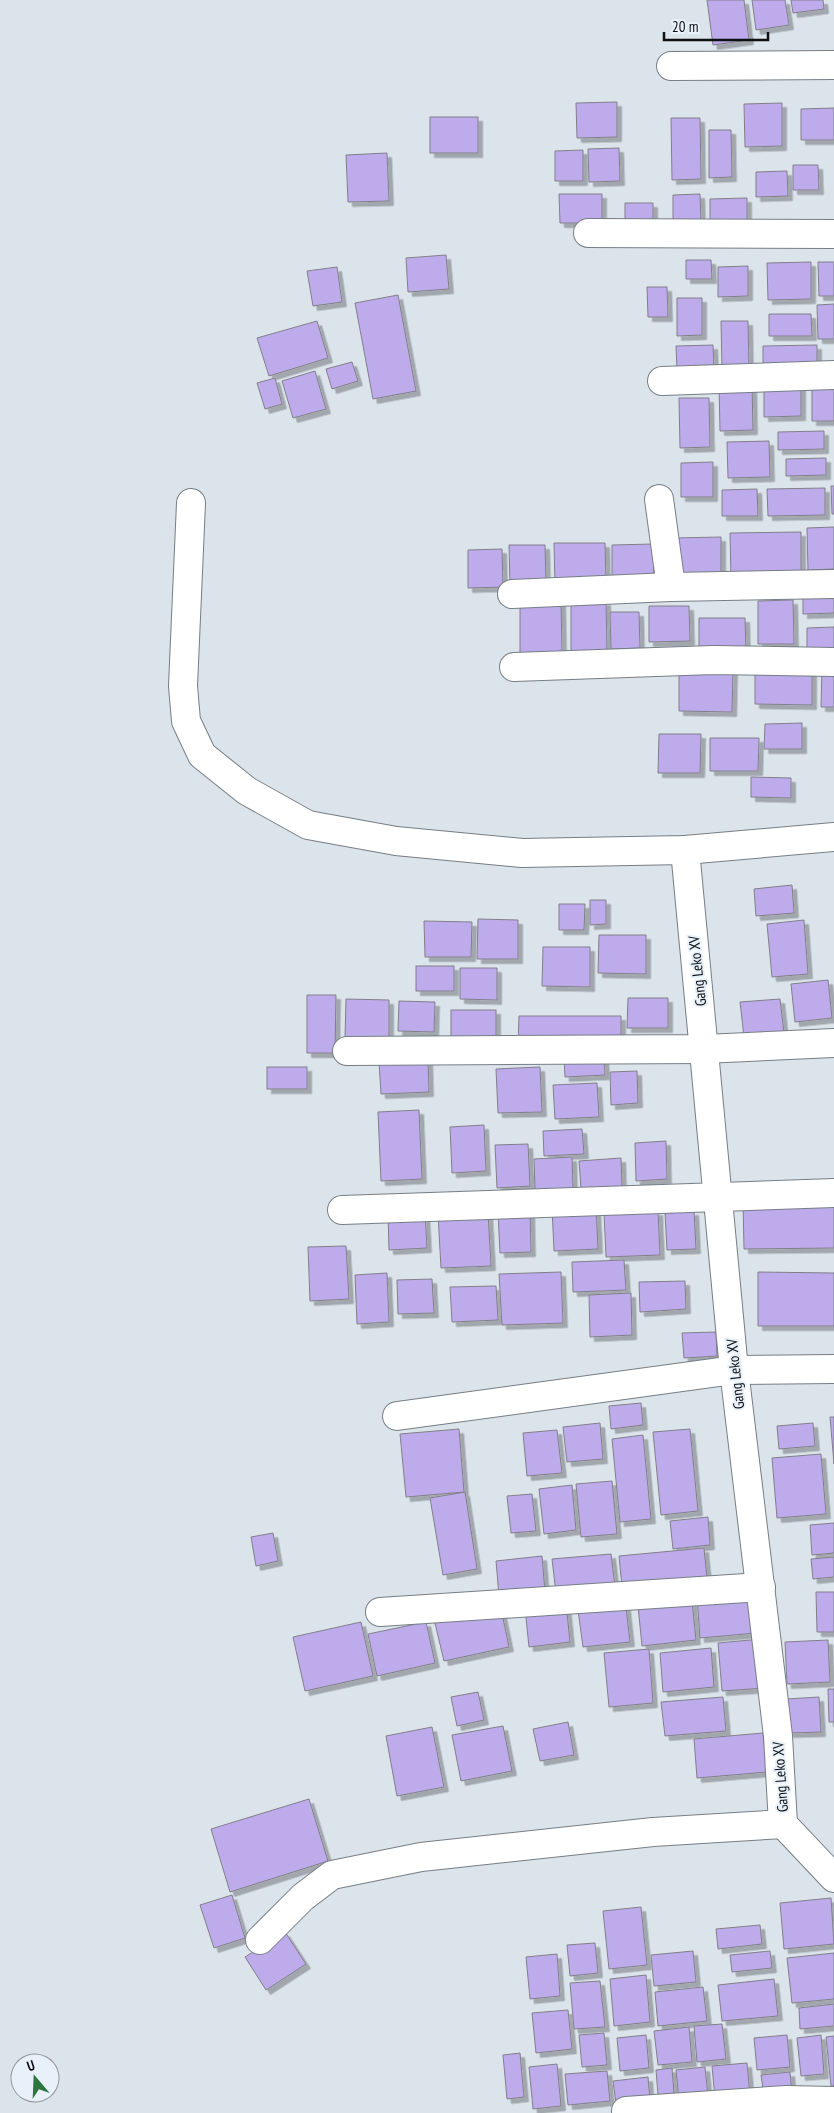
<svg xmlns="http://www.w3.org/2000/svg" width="834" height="2113" font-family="'PT Sans Narrow',sans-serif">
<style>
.building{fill:#bdabeb;stroke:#827f89;filter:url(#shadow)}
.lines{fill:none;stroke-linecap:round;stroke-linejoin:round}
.minor-casing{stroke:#767e85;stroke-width:30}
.minor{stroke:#fff;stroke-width:28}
.labels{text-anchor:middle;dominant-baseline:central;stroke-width:4;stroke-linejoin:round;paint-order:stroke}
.street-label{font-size:15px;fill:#0d1013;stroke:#e8f1f9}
</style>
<defs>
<filter id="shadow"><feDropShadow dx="4.5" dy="4.5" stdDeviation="0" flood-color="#0004"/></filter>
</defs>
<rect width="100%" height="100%" fill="#dbe4eb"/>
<!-- building -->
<g class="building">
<polygon points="707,0 744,0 749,40 713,45"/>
<polygon points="752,0 785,0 789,25 756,30"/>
<polygon points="791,0 823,0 824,9 793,13"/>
<polygon points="617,102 617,137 577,138 576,103"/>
<polygon points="782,103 782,146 745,147 744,104"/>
<polygon points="834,108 834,140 801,140 801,109"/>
<rect x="430" y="117" width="48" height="36"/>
<polygon points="671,118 700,118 701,179 672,180"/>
<polygon points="709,130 731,130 732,177 709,178"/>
<polygon points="619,148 620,181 589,182 588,149"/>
<polygon points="583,150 583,181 555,181 555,151"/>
<polygon points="387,153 389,201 348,202 346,155"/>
<polygon points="793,165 818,165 819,190 793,190"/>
<polygon points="787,171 788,196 756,197 756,172"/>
<polygon points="559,194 602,194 602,223 560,223"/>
<polygon points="700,194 701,222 673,223 673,195"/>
<polygon points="747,198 747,223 710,224 710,199"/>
<polygon points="625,203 653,203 653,224 625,225"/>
<polygon points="446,255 449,289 408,292 406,258"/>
<polygon points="686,260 711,260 712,279 686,279"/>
<polygon points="811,262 811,299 768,300 767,263"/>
<polygon points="818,262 834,262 834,296 819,296"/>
<polygon points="748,266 748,296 718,297 718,267"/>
<polygon points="337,267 342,302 313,306 307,271"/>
<polygon points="647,287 667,287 668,317 648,317"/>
<polygon points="398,295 416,391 373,399 355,303"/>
<polygon points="677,298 702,298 702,335 677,336"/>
<polygon points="834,304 834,339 818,339 817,305"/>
<polygon points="769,314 811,314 812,336 769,336"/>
<polygon points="317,321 328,358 269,376 257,338"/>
<polygon points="721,321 748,321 749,369 722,369"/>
<polygon points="713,345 714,369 677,370 676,346"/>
<polygon points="817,345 817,368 763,369 763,346"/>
<polygon points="352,362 358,381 332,389 326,369"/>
<polygon points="315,371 326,409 293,418 282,381"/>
<polygon points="275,378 282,404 265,409 257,383"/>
<polygon points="801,381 801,416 764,417 764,382"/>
<polygon points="752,384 753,430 720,431 719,385"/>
<polygon points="834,384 834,421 812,421 812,385"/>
<polygon points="679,398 709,398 710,447 680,448"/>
<polygon points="824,431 824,449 778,450 778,432"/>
<polygon points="769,441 770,477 728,478 727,442"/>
<polygon points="826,458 826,475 786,476 786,459"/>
<polygon points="713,462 713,497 681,497 681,463"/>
<polygon points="831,486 834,486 834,514 832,514"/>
<polygon points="825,488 825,515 768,516 767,489"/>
<polygon points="757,489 758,516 722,516 722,490"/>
<polygon points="834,527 834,569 808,570 807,528"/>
<polygon points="801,532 801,578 731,579 730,533"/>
<polygon points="721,537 721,577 673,578 672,538"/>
<polygon points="554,543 605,543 606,585 555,586"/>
<polygon points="653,544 654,582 612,583 612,545"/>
<polygon points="509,545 545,545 546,585 510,585"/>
<polygon points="502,549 503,587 468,588 468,550"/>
<polygon points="834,590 834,613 803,614 803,591"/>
<polygon points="561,599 562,655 520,656 520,600"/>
<polygon points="793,600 794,644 758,644 758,601"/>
<polygon points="606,601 607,651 571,652 571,602"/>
<polygon points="649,606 689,606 690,641 649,642"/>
<polygon points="610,612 639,612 640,648 611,649"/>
<polygon points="699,618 745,618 746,653 699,654"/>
<polygon points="834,627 834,653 807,653 807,628"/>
<polygon points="755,667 812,668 812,705 755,704"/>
<polygon points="822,668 834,668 834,707 821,707"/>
<polygon points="679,669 733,670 732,712 679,711"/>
<polygon points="802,723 802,749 764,749 765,724"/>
<polygon points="659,734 701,734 700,773 658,773"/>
<polygon points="710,738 759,738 758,771 710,771"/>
<polygon points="751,777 791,778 791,798 751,797"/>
<polygon points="792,885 794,913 756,916 754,889"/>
<polygon points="590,900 606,900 606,924 590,925"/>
<polygon points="559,904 585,904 584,930 559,930"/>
<polygon points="478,919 518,920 518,959 477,959"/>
<polygon points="804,920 808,974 772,977 767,924"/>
<polygon points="424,921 472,922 471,957 425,957"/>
<polygon points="599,935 646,935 646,974 598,973"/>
<polygon points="543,947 590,947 590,987 542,986"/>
<rect x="416" y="966" width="38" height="25"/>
<polygon points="460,968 497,968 497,1000 460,999"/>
<polygon points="828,980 832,1018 795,1022 791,984"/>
<polygon points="307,995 336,995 335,1053 307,1053"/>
<polygon points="628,998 668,998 668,1028 627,1028"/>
<polygon points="346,999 389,1000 389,1037 345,1037"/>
<polygon points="780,999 784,1033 744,1037 740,1002"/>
<polygon points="399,1001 435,1002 434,1032 398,1031"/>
<rect x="451" y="1010" width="45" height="34"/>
<polygon points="519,1016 621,1016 621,1046 518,1046"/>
<polygon points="604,1057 605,1075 565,1077 564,1058"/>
<polygon points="428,1060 429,1092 381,1094 379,1062"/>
<rect x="267" y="1067" width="40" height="22"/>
<polygon points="540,1067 542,1112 498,1113 496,1069"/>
<polygon points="637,1071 638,1103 611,1105 610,1072"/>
<polygon points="597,1083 599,1117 555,1119 553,1085"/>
<polygon points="419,1110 422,1179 381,1181 378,1112"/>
<polygon points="484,1125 486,1171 452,1173 450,1127"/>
<polygon points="582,1129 584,1154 544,1156 543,1131"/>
<polygon points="666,1141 667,1179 636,1181 635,1143"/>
<polygon points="528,1144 530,1186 497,1188 495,1145"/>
<polygon points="572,1157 573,1189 535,1190 534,1159"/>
<polygon points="621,1158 622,1187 581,1189 579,1161"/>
<polygon points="834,1200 834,1248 744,1249 743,1202"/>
<polygon points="596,1206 598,1249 554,1251 552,1208"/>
<polygon points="425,1211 427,1248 389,1250 388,1213"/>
<polygon points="530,1211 531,1252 500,1253 498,1213"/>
<polygon points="658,1211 660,1255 606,1257 604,1213"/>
<polygon points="694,1211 696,1249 667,1250 665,1213"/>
<polygon points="488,1212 491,1266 441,1268 438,1214"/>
<polygon points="346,1246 349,1299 310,1301 308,1247"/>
<polygon points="624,1260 626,1290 573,1292 572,1262"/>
<polygon points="561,1272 563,1323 502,1325 499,1274"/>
<polygon points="758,1272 834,1273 834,1326 758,1326"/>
<polygon points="387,1273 389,1322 357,1324 355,1275"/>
<polygon points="432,1279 434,1313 398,1314 397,1280"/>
<polygon points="685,1281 686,1309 640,1312 639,1282"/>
<polygon points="496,1286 498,1320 452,1322 450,1287"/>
<polygon points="631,1293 632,1335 590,1337 589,1295"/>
<polygon points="716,1332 717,1356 684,1358 682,1333"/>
<polygon points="641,1403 643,1425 611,1429 609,1406"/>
<polygon points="830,1417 834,1417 834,1464"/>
<polygon points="600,1423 603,1459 567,1462 563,1427"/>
<polygon points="813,1423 815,1446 779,1449 777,1426"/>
<polygon points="459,1429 464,1492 406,1497 400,1434"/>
<polygon points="690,1429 698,1511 661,1515 653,1432"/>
<polygon points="557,1430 562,1473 527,1476 523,1433"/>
<polygon points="643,1435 651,1519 620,1522 612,1439"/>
<polygon points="821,1454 826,1514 777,1518 772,1458"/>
<polygon points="612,1481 617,1534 581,1537 576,1484"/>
<polygon points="572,1485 576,1530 544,1534 539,1489"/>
<polygon points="465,1492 477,1569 443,1575 430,1498"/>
<polygon points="532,1494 536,1531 511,1533 507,1496"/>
<polygon points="708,1517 710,1545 673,1549 670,1521"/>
<polygon points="834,1523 834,1553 812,1555 810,1525"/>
<polygon points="273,1533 278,1561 256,1566 251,1537"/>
<polygon points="704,1548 707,1578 622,1587 619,1556"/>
<polygon points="611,1554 615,1587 556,1593 552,1559"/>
<polygon points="542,1556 545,1592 499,1596 496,1561"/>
<polygon points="834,1557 834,1577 813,1579 811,1559"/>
<polygon points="691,1591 696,1640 642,1646 637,1596"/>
<polygon points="753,1591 756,1633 700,1638 697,1596"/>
<polygon points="816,1592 834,1592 834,1632 817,1632"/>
<polygon points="625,1598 630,1642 583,1647 577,1603"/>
<polygon points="566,1603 570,1642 529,1647 525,1608"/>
<polygon points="500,1604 509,1647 444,1661 434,1619"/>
<polygon points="361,1622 373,1676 305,1691 293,1637"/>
<polygon points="426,1622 435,1663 377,1676 368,1634"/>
<polygon points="761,1639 765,1688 722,1691 718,1643"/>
<polygon points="828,1640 830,1682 787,1684 785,1642"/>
<polygon points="711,1648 714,1687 663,1692 660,1653"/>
<polygon points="649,1649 653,1703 609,1707 604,1653"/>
<polygon points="828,1689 834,1689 834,1722 829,1722"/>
<polygon points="478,1692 484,1720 457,1726 451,1697"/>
<polygon points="723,1697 726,1731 665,1736 661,1702"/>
<polygon points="819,1697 821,1732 789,1733 787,1699"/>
<polygon points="568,1722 574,1755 540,1761 533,1729"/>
<polygon points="503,1726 512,1771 461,1781 452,1735"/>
<polygon points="432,1727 444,1787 397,1796 386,1736"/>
<polygon points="763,1733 767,1772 697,1778 694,1739"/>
<polygon points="309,1799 328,1861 230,1892 211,1829"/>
<polygon points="232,1895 245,1938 214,1948 200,1905"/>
<polygon points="831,1898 834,1944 784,1949 780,1903"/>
<polygon points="641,1907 647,1965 609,1969 603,1911"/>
<polygon points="760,1925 762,1944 718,1949 716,1929"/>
<polygon points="285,1932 306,1964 266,1990 245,1957"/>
<polygon points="595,1943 598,1973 570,1976 567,1945"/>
<polygon points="693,1951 696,1982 654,1986 651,1955"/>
<polygon points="770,1951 772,1968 732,1972 730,1955"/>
<polygon points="834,1953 834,1999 792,2003 787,1958"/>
<polygon points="557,1954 560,1996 530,1999 526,1957"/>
<polygon points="646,1975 650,2022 614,2026 610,1979"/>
<polygon points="774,1979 778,2016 722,2021 718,1985"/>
<polygon points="600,1981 605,2027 574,2029 570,1983"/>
<polygon points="703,1987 707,2021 658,2026 655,1992"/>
<polygon points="834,2004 834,2026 800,2029 799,2008"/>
<polygon points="568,2010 572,2049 536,2053 532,2013"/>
<polygon points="722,2024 726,2059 697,2062 694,2026"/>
<polygon points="689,2027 692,2062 658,2065 654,2031"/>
<polygon points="604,2033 607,2065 582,2067 579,2035"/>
<polygon points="646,2035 649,2068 620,2071 617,2038"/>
<polygon points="787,2035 790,2067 757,2070 754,2038"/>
<polygon points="821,2035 824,2074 801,2076 797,2038"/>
<polygon points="834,2036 834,2086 831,2086 826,2037"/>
<polygon points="520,2053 524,2097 507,2099 503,2055"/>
<polygon points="747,2063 750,2095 715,2099 712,2066"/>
<polygon points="557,2064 561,2106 533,2109 529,2067"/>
<polygon points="705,2067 708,2096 679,2100 676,2070"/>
<polygon points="672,2068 674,2093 658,2095 656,2070"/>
<polygon points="607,2071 610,2101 568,2105 565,2074"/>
<polygon points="790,2072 792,2093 764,2096 761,2075"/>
<polygon points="648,2077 650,2100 616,2103 613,2081"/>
</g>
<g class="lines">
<!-- minor casing -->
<g class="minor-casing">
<g id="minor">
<polyline points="671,66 834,65"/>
<polyline points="588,233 834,234"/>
<polyline points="662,381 834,375"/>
<polyline points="659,499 671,587"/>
<polyline points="191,503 183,686 186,721 202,755 247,791 308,825 396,841 522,853 685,850 834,837"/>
<polyline points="512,594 671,587 834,584"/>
<polyline points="514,667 713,660 834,662"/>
<polyline points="685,850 734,1370 778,1736 783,1824 834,1878"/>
<polyline points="347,1051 704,1049 834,1043"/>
<polyline points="342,1210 834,1193"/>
<polyline points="397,1416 734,1370 834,1369"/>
<polyline points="380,1612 761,1587"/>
<polyline points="260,1940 303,1897 332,1875 421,1857 653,1832 783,1824"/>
<polyline points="626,2111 786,2100 834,2101"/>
</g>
</g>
<!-- minor -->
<use href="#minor" class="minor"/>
</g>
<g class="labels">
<!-- street labels -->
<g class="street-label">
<text transform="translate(697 971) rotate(-96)">Gang Leko XV</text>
<text transform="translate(735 1374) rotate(-96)">Gang Leko XV</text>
<text transform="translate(780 1777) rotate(-94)">Gang Leko XV</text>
</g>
</g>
<!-- north arrow -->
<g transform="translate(35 2078) rotate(341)"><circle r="24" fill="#e8f1f9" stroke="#90979d"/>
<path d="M0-4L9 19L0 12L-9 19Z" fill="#2e743f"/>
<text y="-8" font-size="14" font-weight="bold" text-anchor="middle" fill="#0d1013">U</text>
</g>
<!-- scale -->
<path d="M664 32v8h104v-8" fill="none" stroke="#0d1013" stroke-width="2.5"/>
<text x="672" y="32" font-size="15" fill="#0d1013" stroke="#e8f1f9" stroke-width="4" paint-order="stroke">20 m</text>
</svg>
